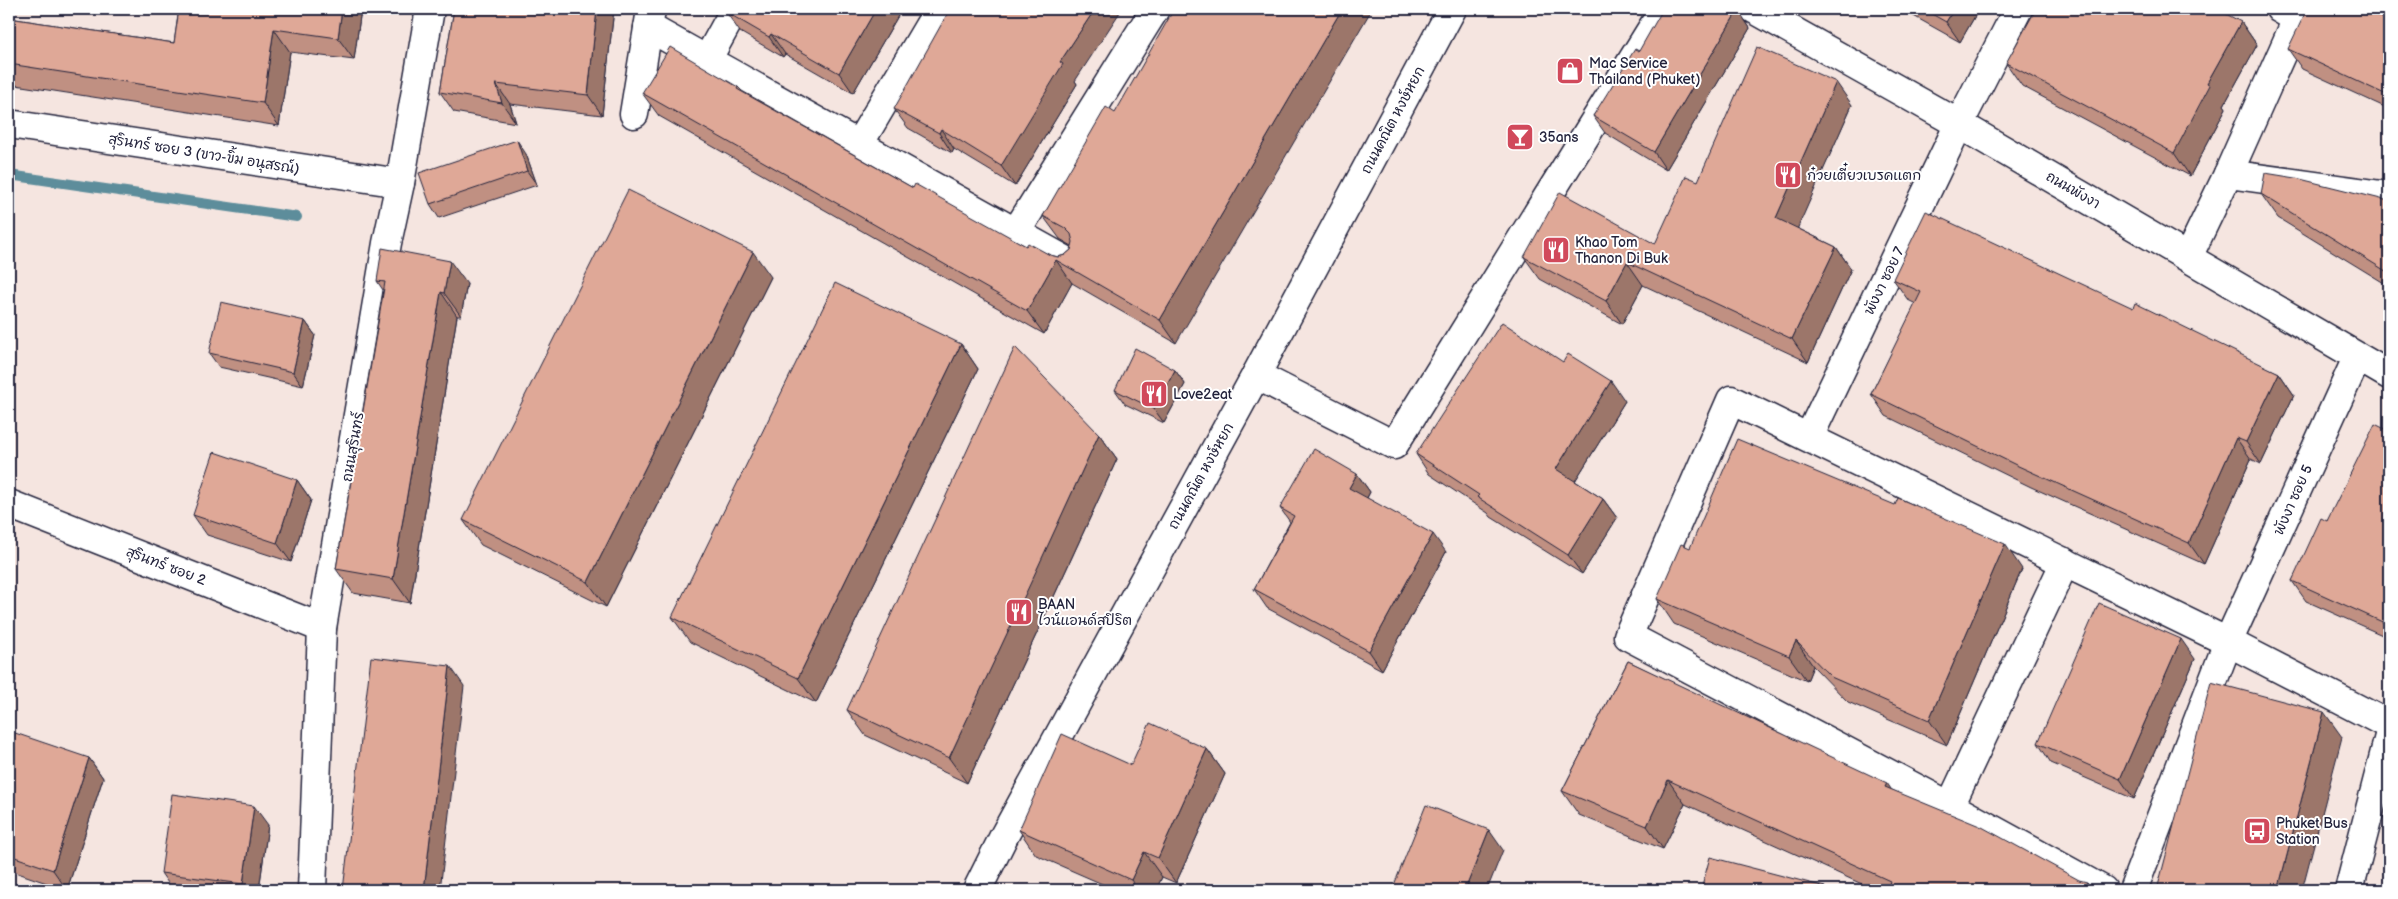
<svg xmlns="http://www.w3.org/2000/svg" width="2398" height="899" font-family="'Balsamiq Sans','Playpen Sans Thai',sans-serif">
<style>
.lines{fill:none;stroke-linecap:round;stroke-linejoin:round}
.stream{stroke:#5d8d9b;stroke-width:10}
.canal{stroke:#84d5db;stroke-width:34}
.minor-casing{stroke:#22223b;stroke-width:31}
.tertiary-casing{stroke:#22223b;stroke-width:31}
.minor{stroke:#fff;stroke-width:28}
.tertiary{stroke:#fff;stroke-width:28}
.wall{fill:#c09082;stroke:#22223b}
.shaded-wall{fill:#9c766a;stroke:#22223b}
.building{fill:#dfa897;stroke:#22223b}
.labels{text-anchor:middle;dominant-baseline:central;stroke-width:4;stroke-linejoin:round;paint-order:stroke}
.poi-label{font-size:14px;fill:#22223b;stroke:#fff;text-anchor:start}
.street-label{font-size:14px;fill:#22223b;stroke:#fff}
</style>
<rect width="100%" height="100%" fill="#f5e5e0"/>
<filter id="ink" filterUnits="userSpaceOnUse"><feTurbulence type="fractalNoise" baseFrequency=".02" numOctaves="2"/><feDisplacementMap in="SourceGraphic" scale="10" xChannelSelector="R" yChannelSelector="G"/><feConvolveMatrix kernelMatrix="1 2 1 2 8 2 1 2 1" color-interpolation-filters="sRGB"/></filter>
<g filter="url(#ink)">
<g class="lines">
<!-- stream -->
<polyline class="stream" points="9,175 297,217"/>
<!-- canal -->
<polyline class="canal" points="2385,9 2389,13"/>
<!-- minor casing -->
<g class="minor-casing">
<g id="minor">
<polyline points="648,27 1074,265"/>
<polyline points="707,60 735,9"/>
<polyline points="634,114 651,10"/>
<polyline points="9,124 400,183"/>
<polyline points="859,144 939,9"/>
<polyline points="2228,174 2389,196"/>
<polyline points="1016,232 1155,9"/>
<polyline points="2188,257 2228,174 2297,19 2280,9"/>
<polyline points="1256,375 1394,445 1664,9"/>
<polyline points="1809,437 1959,124 2018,9"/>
<polyline points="9,504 322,628"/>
<polyline points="1950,806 2065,562"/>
<polyline points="977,890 1004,836 1256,375 1452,9"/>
<polyline points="2103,890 1950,806 1628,636 1731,400 2228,642 2389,725"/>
<polyline points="2133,890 2228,642 2357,358"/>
<polyline points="2349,890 2389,736"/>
</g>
</g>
<!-- tertiary casing -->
<g class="tertiary-casing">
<g id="tertiary">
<polyline points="1754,9 1959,124 2389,375"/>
<polyline points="312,890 322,628 387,243 400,183 430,9"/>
</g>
</g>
<!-- minor -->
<use href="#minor" class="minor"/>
<!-- tertiary -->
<use href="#tertiary" class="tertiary"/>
</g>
<!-- wall -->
<g class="wall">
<polygon points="179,9 361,9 354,60 290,52 279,126 9,84 9,18 174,43"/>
<polygon points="454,9 614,9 602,115 510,104 516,123 454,112 440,92"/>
<polygon points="728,9 902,9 853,93 785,54 783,57 740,32 726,12"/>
<polygon points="1901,9 1979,9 1960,42"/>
<polygon points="1738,10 1750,28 1666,170 1605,133 1593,116 1639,51"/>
<polygon points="2389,21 2389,109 2302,69 2288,49"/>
<polygon points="2241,22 2257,45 2224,105 2226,108 2190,176 2022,86 2006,63"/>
<polygon points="1075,81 1077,84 1015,186 954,149 952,153 908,128 894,109"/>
<polygon points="738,87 742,91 913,188 1026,246 1050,255 1058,257 1065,255 1071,250 1072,246 1060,239 1043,216 1115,113 1176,343 1072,283 1044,334 659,116 642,93"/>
<polygon points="1852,105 1797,228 1836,247 1851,269 1808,362 1643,285 1622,324 1540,279 1524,257 1655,244 1698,181"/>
<polygon points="526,154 537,185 439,218 430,204"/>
<polygon points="2261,194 2389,201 2389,286 2278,218"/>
<polygon points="771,277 606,607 481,545 463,520"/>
<polygon points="1893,279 2133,308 2279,373 2294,395 2261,464 2251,459 2204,564 2031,487 1886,416 1871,394 1916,304 1908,300"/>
<polygon points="377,281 467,284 461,316 457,316 410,603 353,593 336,569 383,290"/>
<polygon points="305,321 315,335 303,386 219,367 209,353"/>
<polygon points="961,344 978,369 816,703 690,642 672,617"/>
<polygon points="1175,370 1185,384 1164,423 1125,404 1115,390"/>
<polygon points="1625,401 1575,481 1603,499 1617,518 1582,574 1491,517 1488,513 1429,474 1416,454"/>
<polygon points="2389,431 2389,638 2306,601 2292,581 2327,521"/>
<polygon points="1099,434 1117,459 1050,605 967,783 865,735 847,710"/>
<polygon points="1357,474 1370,492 1367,498 1446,552 1382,670 1267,608 1254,589 1290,522 1280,508"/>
<polygon points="297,480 311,500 291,562 207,535 193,515"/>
<polygon points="1690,548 2022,569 1947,745 1848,702 1813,666 1807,681 1674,624 1657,599"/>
<polygon points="2195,659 2134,799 2051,763 2038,743"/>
<polygon points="1628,661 1892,790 2093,890 1875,890 1685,804 1663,849 1579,815 1562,791"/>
<polygon points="1207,749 1225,774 1176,883 1162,877 1156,890 1116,890 1036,855 1019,830 1131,765"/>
<polygon points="9,752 89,758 103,778 67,890 9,870"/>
<polygon points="268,825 259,890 173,890 161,873"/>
</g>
<!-- shaded-wall -->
<g class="shaded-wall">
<polygon points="342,9 361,9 354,60 338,38"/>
<polygon points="597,9 614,9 602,115 588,95"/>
<polygon points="876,9 902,9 853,93 839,73"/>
<polygon points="1095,9 1122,9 1075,81 1077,84 1015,186 1001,166 1060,62"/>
<polygon points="1342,9 1372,9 1176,343 1160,320"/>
<polygon points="1954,9 1979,9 1960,42 1946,22"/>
<polygon points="1738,10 1750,28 1666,170 1654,152"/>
<polygon points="2241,22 2257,45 2224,105 2226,108 2190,176 2174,153 2207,83"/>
<polygon points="274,29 290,52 279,126 263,103"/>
<polygon points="771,34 785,54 783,57 769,37"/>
<polygon points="1836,82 1852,105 1792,241 1776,218"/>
<polygon points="496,84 510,104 516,123 502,103"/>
<polygon points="941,129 954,149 952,153 939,133"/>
<polygon points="517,140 526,154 537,185 527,171"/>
<polygon points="1836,247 1851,269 1808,362 1792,339"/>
<polygon points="753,252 771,277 606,607 588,582"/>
<polygon points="1056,260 1072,283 1044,334 1027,311"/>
<polygon points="450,261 467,284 461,316 444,293"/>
<polygon points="1627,262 1643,285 1622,324 1606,301"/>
<polygon points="441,292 457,316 410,603 393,579"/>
<polygon points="305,321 315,335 303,386 293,372"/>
<polygon points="961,344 978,369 816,703 798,678"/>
<polygon points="1175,370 1185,384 1164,423 1154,409"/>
<polygon points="2279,373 2294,395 2261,464 2246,442"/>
<polygon points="1611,381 1625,401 1570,489 1556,469"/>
<polygon points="1099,434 1117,459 1050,605 967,783 949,758"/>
<polygon points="2236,438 2251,459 2204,564 2189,543"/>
<polygon points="1357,474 1370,492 1362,507 1349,488"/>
<polygon points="297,480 311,500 291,562 277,543"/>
<polygon points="1603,499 1617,518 1582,574 1568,555"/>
<polygon points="1433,534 1446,552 1382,670 1369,651"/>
<polygon points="2005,544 2022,569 1947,745 1929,720"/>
<polygon points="2181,639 2195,659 2134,799 2120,779"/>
<polygon points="1796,641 1813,666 1807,681 1789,656"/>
<polygon points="450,666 464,686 440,890 424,890"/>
<polygon points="2324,712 2342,737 2302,890 2278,890"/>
<polygon points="1207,749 1225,774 1176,883 1158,858"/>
<polygon points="89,758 103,778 67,890 53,870"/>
<polygon points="1668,780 1685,804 1663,849 1647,826"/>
<polygon points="1887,783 1903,807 1885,787"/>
<polygon points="254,806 268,825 259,890 247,890 243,884"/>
<polygon points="1489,830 1503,850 1487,890 1465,890"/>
<polygon points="1144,852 1162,877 1156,890 1138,890 1131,880"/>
<polygon points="2087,882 2093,890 2084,890"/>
</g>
<!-- building -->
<g class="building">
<polygon points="179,9 342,9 338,38 274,29 263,103 9,64 9,18 174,43"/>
<polygon points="454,9 597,9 588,95 496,84 502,103 440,92"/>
<polygon points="728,9 876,9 839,73 771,34 769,37 726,12"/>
<polygon points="950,9 1095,9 1060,62 1063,64 1001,166 941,129 939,133 894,109"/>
<polygon points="1174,9 1342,9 1160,320 1056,260 1027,311 642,93 670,47 738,87 737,89 913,188 915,184 1026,246 1028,243 1050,255 1058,257 1065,255 1071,250 1073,242 1071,234 1065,228 1043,216 1106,107 1115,113"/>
<polygon points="1663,9 1735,9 1738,10 1654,152 1593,116 1635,49 1639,51"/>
<polygon points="1923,9 1954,9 1946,22"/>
<polygon points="2036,9 2217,9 2241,22 2207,83 2210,85 2174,153 2006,63"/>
<polygon points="2307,9 2363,9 2389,21 2389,96 2288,49"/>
<polygon points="1757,47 1836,82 1776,218 1836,247 1792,339 1627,262 1606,301 1524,257 1560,192 1655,244 1686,176 1698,181"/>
<polygon points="517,140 527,171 430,204 419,173"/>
<polygon points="2265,173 2296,178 2389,201 2389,273 2261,194"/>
<polygon points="628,190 753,252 588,582 463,520"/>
<polygon points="1926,211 2133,308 2135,303 2279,373 2246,442 2236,438 2189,543 2016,465 1871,394 1921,292 1893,279"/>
<polygon points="382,248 450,261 444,293 441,292 393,579 336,569 385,282 377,281"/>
<polygon points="835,283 961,344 798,678 672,617"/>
<polygon points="221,302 305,321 293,372 209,353"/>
<polygon points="1502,322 1563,362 1568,354 1611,381 1556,469 1603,499 1568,555 1477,497 1479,495 1416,454"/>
<polygon points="1015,347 1099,434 1032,580 949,758 847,710"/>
<polygon points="1135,348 1175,370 1154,409 1115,390"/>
<polygon points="2375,424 2389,431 2389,625 2292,581 2321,518 2327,521"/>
<polygon points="1737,439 1895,505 1898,498 2005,544 1929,720 1831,677 1796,641 1789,656 1657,599 1681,544 1690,548"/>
<polygon points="1314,449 1357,474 1349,488 1433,534 1369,651 1254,589 1294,516 1280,508"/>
<polygon points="214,452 297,480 277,543 193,515"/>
<polygon points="2099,603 2181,639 2120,779 2038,743"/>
<polygon points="371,657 450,666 424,890 343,890"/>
<polygon points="1628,661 1887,783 1885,787 1982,827 2079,880 2087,882 2084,890 1887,890 1890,881 1668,780 1647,826 1562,791"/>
<polygon points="2211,682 2324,712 2278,890 2157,890"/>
<polygon points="1150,723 1207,749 1158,858 1144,852 1131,880 1019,830 1062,734 1131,765"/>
<polygon points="15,733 89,758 53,870 9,855 9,752"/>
<polygon points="172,794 254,806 243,884 161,873"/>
<polygon points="1426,805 1489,830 1465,890 1392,890"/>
<polygon points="1710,857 1825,887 1824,890 1701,890"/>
<polygon points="1295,887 1301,890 1293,890"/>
</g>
</g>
<!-- icons -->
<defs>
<g id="shop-square" transform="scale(1.4375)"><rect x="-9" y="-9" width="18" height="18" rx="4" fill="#d1495b" stroke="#fff"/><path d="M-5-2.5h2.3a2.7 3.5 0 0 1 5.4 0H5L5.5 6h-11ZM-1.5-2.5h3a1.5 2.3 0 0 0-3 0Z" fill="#fff"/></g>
<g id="bar-square" transform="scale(1.4375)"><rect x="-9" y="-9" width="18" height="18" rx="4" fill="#d1495b" stroke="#fff"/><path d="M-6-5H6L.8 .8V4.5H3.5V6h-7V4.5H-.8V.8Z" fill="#fff"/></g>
<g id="restaurant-square" transform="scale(1.4375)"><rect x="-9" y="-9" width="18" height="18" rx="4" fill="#d1495b" stroke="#fff"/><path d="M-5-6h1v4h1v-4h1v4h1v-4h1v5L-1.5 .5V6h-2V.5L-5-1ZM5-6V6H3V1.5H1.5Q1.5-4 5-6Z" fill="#fff"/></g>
<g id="bus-square" transform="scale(1.4375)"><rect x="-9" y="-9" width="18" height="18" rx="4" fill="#d1495b" stroke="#fff"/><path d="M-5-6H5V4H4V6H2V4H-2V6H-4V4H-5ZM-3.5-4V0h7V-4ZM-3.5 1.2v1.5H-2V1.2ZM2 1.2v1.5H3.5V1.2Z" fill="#fff"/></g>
</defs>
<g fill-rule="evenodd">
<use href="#shop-square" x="1570" y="71"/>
<use href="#bar-square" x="1520" y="137"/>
<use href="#restaurant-square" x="1788" y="175"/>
<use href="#restaurant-square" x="1556" y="250"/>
<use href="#restaurant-square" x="1154" y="394"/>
<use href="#restaurant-square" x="1019" y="612"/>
<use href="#bus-square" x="2257" y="831"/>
</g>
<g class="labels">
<!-- poi labels -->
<g class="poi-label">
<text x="1589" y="63">Mac Service<tspan x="1589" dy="16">Thailand (Phuket)</tspan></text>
<text x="1539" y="137">35ans</text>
<text x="1807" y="175">ก๋วยเตี๋ยวเบรคแตก</text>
<text x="1575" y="242">Khao Tom<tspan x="1575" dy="16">Thanon Di Buk</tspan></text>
<text x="1173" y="394">Love2eat</text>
<text x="1038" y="604">BAAN<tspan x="1038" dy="16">ไวน์แอนด์สปิริต</tspan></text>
<text x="2276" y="823">Phuket Bus<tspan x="2276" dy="16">Station</tspan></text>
</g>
<!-- street labels -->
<g class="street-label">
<text transform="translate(1393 120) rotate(-62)">ถนนคณิต หงษ์หยก</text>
<text transform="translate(204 154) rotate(9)">สุรินทร์ ซอย 3 (ขาว-ขิ้ม อนุสรณ์)</text>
<text transform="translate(2073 190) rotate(30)">ถนนพังงา</text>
<text transform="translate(1884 281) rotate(-64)">พังงา ซอย 7</text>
<text transform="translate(353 447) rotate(-80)">ถนนสุรินทร์</text>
<text transform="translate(1201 476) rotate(-61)">ถนนคณิต หงษ์หยก</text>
<text transform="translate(2293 500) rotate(-66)">พังงา ซอย 5</text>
<text transform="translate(166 566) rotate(21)">สุรินทร์ ซอย 2</text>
</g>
</g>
<!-- margin -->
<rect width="2398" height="899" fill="none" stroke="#fff" stroke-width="30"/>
<rect x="15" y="15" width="2368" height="869" fill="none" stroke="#22223b" stroke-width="2" filter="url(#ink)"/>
</svg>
